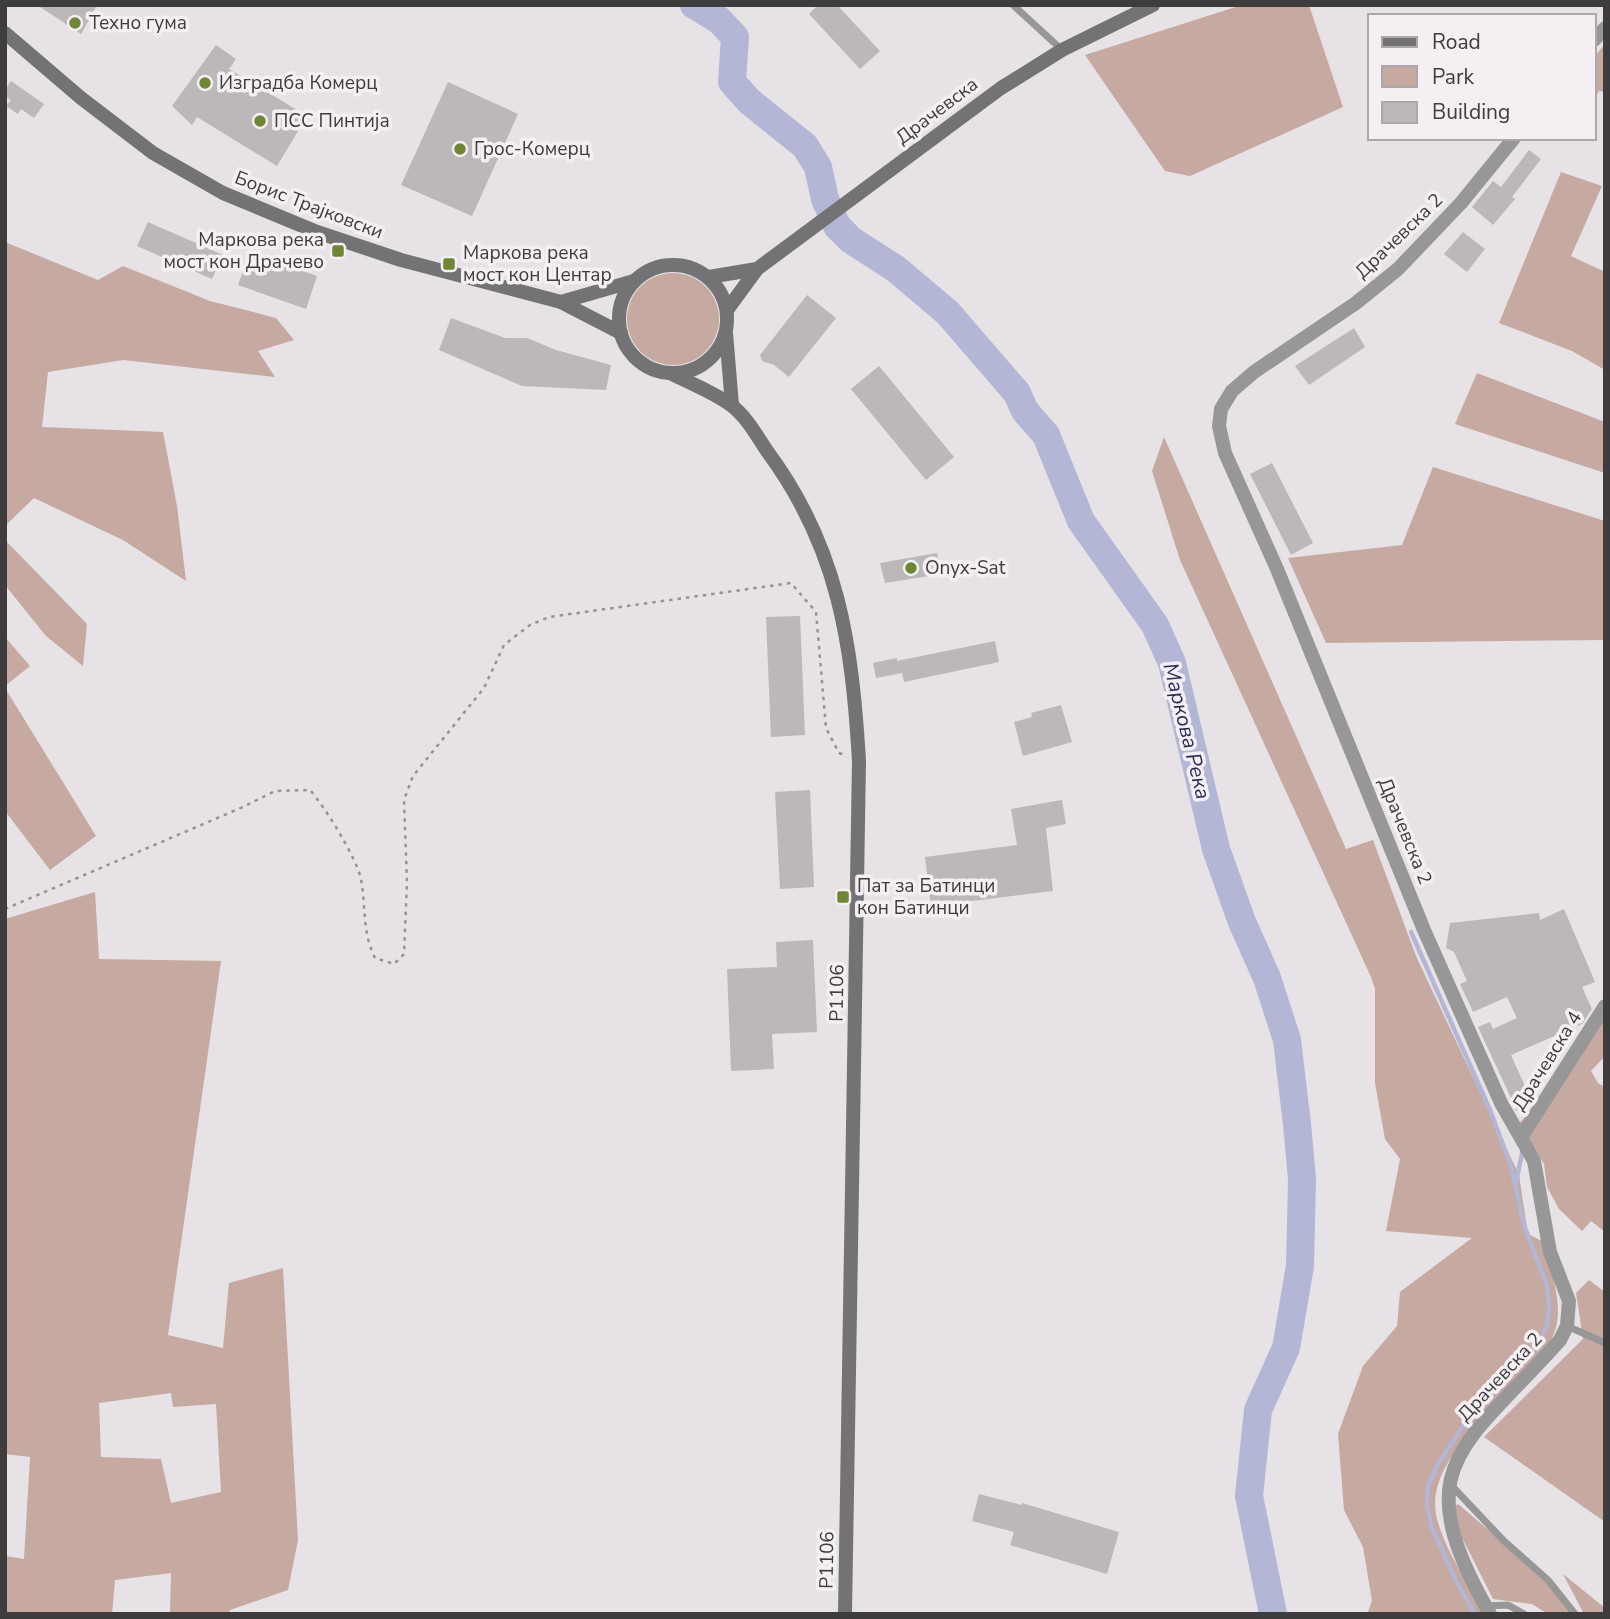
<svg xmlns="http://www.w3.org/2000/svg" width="1610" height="1619" font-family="'Nunito Sans',sans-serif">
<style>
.green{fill:#c6a9a1;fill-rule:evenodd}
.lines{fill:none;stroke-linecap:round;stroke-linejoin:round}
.stream{stroke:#b3b7d5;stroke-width:4.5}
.river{stroke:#b3b7d5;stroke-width:28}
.building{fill:#bcb7b8}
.path{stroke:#969395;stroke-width:2.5;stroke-dasharray:3.5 5;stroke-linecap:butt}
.lane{stroke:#989798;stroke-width:7}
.street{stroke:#989798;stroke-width:14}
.secondary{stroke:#737275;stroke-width:14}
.poi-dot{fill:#708637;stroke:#f3eff2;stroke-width:2.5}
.labels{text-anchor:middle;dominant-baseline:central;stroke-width:7;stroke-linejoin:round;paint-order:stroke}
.poi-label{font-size:19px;fill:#3e3c3d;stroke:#f3eff2;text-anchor:start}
.street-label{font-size:19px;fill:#3e3c3d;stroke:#f3eff2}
.water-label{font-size:21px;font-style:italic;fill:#2a2b55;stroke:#f3eff2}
</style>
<rect width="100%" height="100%" fill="#e6e2e5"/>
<!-- green -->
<g class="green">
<polygon points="1242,5 1309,5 1343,107 1190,176 1165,171 1085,55"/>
<polygon points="1605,44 1605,92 1599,91 1594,100 1594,57"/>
<polygon points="1561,172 1602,186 1571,256 1605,272 1605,370 1572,351 1499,323"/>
<polygon points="5,242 98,280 123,266 210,301 276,318 294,340 258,351 275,377 123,360 48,372 42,427 163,432 177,506 186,581 123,540 34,498 5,526"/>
<circle cx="673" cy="319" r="46"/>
<polygon points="1477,373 1605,422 1605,473 1455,424"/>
<path d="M1164,437L1346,849L1373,840L1416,956L1519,1175L1528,1234L1544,1242C1550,1270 1566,1308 1553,1336C1527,1390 1420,1452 1437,1519C1446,1553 1469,1585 1487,1614H1367L1372,1601L1363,1547L1344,1510L1338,1434L1363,1366L1397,1326L1400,1292L1472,1238L1386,1231L1400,1159L1385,1139L1375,1083V989L1371,977L1180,560L1152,471Z"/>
<polygon points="1433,467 1605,521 1605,640 1326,643 1288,558 1402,545"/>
<polygon points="5,540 87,624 83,666 46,636 5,585"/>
<polygon points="5,637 30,666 5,686"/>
<polygon points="5,688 96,836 50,870 5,811"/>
<path d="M95,892L99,959L221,961L168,1335L223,1348L229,1283L283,1268L298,1540L288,1590L230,1610L229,1614H170L171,1573L115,1580L112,1614H5V1556L24,1559L30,1457L5,1454V919ZM171,1393L173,1407L216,1404L221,1492L171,1503L161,1459L101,1457L99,1403Z"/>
<polygon points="1605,998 1605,1056 1591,1071 1598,1083 1605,1087 1605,1232 1591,1221 1582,1231 1559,1209 1547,1187 1544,1164 1519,1123 1529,1113"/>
<polygon points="1589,1280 1605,1292 1605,1522 1484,1437 1583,1339 1576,1293"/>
<polygon points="1458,1504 1559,1590 1574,1614 1548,1614 1532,1604 1493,1599 1449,1512"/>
<polygon points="1563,1574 1605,1608 1605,1614 1584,1614"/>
</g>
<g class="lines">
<!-- stream -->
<g class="stream">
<polyline points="1411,932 1490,1110 1511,1166 1524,1225 1547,1286 1549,1307 1547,1326 1538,1344 1462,1428 1439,1462 1428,1486 1427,1505 1432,1528 1456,1581 1475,1614"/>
<polyline points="1516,1182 1523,1149"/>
</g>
<!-- river -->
<polyline class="river" points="694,5 719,20 735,37 732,82 749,101 805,146 818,167 825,199 837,226 851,240 896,269 948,313 1017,393 1025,411 1046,435 1081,521 1155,625 1172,663 1216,849 1242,922 1267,978 1287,1040 1297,1124 1302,1179 1300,1266 1286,1348 1258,1410 1249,1496 1273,1614"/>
</g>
<!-- building -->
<g class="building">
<polygon points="37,5 97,5 81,34"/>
<polygon points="818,5 837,5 880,51 860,69 809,14"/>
<polygon points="216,45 236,59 229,69 307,116 277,166 197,117 192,125 172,106"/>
<polygon points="11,81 44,104 34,118 21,109 18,114 6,106 11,100 5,96 5,90"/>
<polygon points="448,82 518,114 472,216 401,185"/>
<polygon points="1529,150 1541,159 1512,197 1515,199 1493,225 1472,207 1493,181 1501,187"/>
<polygon points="148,222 223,255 212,279 137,246"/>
<polygon points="1463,232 1485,249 1467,272 1444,254"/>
<polygon points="250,252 317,276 306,309 238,285"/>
<polygon points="807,295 836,318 789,377 774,365 762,361 760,355"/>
<polygon points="451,318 505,338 527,338 556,350 611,365 606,390 522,386 439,350"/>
<polygon points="1354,328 1365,347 1309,385 1295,366"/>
<polygon points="879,366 954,457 926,480 851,389"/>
<polygon points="1272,463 1313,543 1291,555 1250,474"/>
<polygon points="937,553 942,574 885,583 880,563"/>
<polygon points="800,616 805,735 771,737 766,617"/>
<polygon points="995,641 999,662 904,682 902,673 876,678 873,663 897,658 897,661"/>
<polygon points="1061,705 1072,742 1023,756 1014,722 1032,717 1031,713"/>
<polygon points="810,790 814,887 780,889 775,792"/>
<polygon points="1062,800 1066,824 1046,828 1053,891 931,906 925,857 1017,845 1011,809"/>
<polygon points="1564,909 1595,982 1582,987 1592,1009 1582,1024 1511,1055 1532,1102 1517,1111 1478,1027 1490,1022 1493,1029 1517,1018 1507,997 1473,1012 1460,984 1467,981 1454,952 1446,948 1450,923 1539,913 1540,920"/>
<polygon points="813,940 817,1032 772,1034 774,1069 731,1071 727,969 777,967 776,942"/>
<polygon points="979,1494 1022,1505 1022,1503 1119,1532 1107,1574 1010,1545 1014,1532 972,1521"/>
</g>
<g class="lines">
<!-- path -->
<path class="path" d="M5,909L243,807L275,791L310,790C325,807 356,857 361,879C366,907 362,932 375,958L394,964L404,954L407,882L404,800L413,776L484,688L504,645L530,625L549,617L791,583L816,612L826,728L839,753L844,755"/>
<!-- lane -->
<g class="lane">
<polyline points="1013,5 1061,49"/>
<polyline points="1567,1326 1605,1343"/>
<polyline points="1450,1484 1503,1540 1548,1580 1575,1614"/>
<polyline points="1486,1606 1508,1605 1524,1614"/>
</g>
<!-- street -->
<g class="street">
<polyline points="1594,40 1605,28"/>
<polyline points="1522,1136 1605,1006"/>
<path d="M1490,1614C1404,1465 1464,1448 1560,1340L1567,1326L1569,1301L1550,1252L1534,1161L1501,1103L1424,930L1277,569L1225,453L1219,426L1221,409L1232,391L1254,372L1356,303L1398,269L1461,203L1514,138"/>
</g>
<!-- secondary -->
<g class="secondary">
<polyline points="5,33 81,98 153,153 223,193 317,232 401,260 561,302 621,333"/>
<circle cx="673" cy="319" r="54"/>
<polyline points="709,277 757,269"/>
<polyline points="561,302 634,281"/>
<polyline points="727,310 757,269 1001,88 1062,50 1153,5"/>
<polyline points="726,333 732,405"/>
<path d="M670,373C690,383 713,392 731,405C746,416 757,436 767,451C839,548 852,644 859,761L845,1614"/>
</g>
</g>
<!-- markers -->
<g class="poi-dot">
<circle cx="75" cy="23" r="7"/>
<circle cx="205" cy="83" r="7"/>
<circle cx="260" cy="121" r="7"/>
<circle cx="460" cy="149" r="7"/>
<rect x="331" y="244" width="14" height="14" rx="3.5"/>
<rect x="442" y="257" width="14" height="14" rx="3.5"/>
<circle cx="911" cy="568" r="7"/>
<rect x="836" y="890" width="14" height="14" rx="3.5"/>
</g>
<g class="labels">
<!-- poi labels -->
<g class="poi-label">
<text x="89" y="23">Техно гума</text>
<text x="219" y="83">Изградба Комерц</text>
<text x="274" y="121">ПСС Пинтија</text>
<text x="474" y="149">Грос-Комерц</text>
<text x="324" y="240" text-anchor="end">Маркова река<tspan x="324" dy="22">мост кон Драчево</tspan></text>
<text x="463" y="253">Маркова река<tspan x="463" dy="22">мост кон Центар</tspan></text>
<text x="925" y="568">Onyx-Sat</text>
<text x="857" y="886">Пат за Батинци<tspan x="857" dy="22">кон Батинци</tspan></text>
</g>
<!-- street labels -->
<g class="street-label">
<text transform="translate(937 111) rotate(-37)">Драчевска</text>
<text transform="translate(309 205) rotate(21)">Борис Трајковски</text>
<text transform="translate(1399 236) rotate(-44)">Драчевска 2</text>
<text transform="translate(1405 831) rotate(68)">Драчевска 2</text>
<text transform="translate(837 993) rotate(-89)">P1106</text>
<text transform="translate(1547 1061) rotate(-58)">Драчевска 4</text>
<text transform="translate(1500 1377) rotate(-47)">Драчевска 2</text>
<text transform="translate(827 1560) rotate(-89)">P1106</text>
</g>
<!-- water labels -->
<g class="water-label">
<text transform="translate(1187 731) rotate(76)">Маркова Река</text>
</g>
</g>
<!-- border -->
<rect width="1610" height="1619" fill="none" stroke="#3e3c3d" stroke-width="14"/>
<!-- legend -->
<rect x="1368" y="14" width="228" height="126" fill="#f3eff2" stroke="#aba7aa" stroke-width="2"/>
<rect x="1382" y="37" width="35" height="10" fill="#737275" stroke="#aba7aa" stroke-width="2"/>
<text x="1432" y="49" font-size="21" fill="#3e3c3d">Road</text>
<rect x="1382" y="66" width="35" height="21" fill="#c6a9a1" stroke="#aba7aa" stroke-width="2"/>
<text x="1432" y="84" font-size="21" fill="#3e3c3d">Park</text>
<rect x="1382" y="102" width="35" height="21" fill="#bcb7b8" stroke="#aba7aa" stroke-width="2"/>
<text x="1432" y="119" font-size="21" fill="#3e3c3d">Building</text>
</svg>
